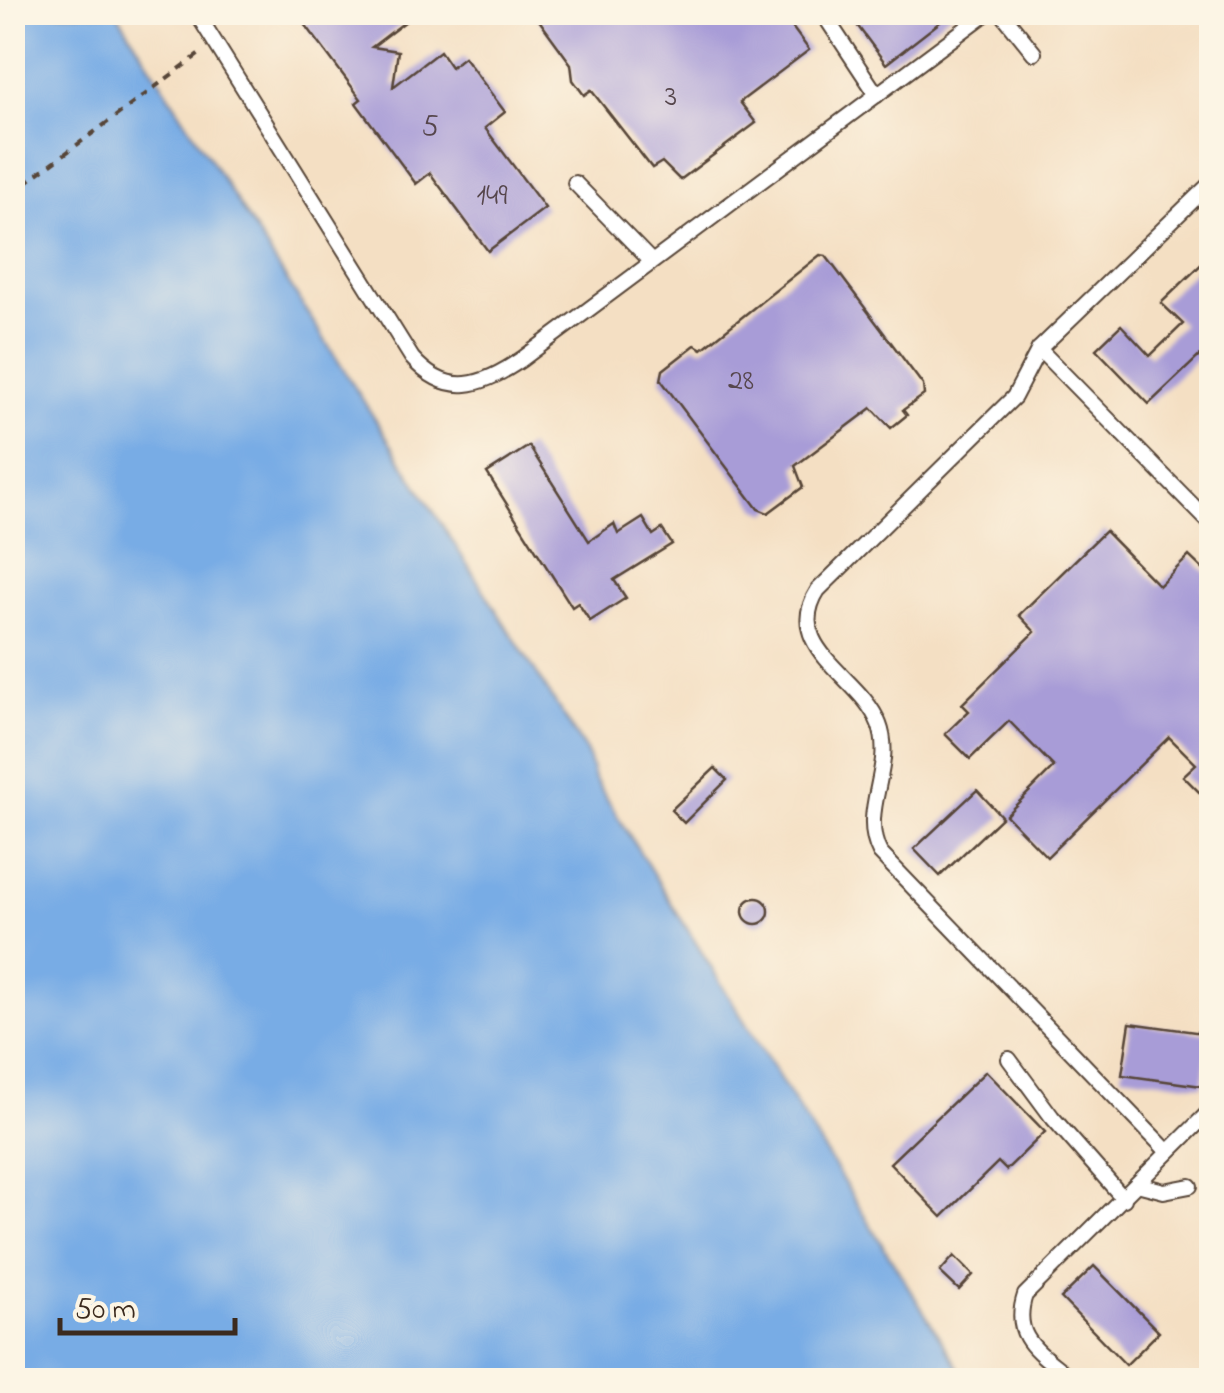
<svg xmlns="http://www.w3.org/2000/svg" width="1224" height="1393" font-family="'Indie Flower',sans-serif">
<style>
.water{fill:#78ace5;stroke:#5a6b82;stroke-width:2.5}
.building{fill:#a89cd7}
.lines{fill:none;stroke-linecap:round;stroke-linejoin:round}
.lane-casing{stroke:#574537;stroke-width:18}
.path{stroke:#574537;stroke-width:4;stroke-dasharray:8 8;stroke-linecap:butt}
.lane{stroke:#fff;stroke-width:14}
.labels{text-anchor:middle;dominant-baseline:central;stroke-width:8;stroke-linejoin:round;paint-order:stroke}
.number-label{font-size:30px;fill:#56464c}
</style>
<rect width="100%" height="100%" fill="#fcf5e5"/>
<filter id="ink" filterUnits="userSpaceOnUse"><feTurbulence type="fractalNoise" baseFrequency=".01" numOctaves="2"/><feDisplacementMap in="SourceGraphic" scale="20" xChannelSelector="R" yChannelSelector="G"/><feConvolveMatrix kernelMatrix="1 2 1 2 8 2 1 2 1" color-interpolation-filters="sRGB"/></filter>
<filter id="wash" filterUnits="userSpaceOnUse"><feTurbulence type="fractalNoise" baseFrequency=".0048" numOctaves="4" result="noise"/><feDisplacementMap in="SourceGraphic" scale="40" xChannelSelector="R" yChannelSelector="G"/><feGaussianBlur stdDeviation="2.25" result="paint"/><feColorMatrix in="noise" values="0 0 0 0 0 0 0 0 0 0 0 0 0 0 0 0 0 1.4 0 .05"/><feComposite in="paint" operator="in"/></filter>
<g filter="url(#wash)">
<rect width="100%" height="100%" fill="#f4dfc3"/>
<!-- water -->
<polygon class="water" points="12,13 117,13 587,753 594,778 966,1380 13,1380"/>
<g id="blocks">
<!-- building -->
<g class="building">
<polygon points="296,12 418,12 372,47 398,51 393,87 440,51 451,67 464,57 505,112 485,128 545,208 488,251 430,173 416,184 356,103 361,99"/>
<polygon points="533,12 781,12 809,50 740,102 756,123 680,180 662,162 652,168 591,90 584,95 573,80 571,64"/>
<polygon points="866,12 953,12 886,64 854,21"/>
<polygon points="1212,254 1212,344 1149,404 1096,349 1121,325 1150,356 1183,324 1161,303"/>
<polygon points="820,255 826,256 923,385 924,395 903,410 907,415 891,428 872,408 795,466 803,487 768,513 758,509 661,380 663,370 695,345 702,349"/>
<polygon points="529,446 589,541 614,524 618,534 643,518 653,535 662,529 672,544 614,580 626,598 590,621 578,603 572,607 487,473"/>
<polygon points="1105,531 1159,586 1189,556 1212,578 1203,588 1212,597 1212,805 1183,776 1196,764 1169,737 1047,857 1006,815 1054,767 1009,721 970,759 945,734 969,711 962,704 1035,632 1019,615"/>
<polygon points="715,768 727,780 684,823 671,810"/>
<polygon points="977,790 1002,817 940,876 914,849"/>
<circle cx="756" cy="911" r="13"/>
<polygon points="1130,1023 1210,1034 1202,1086 1122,1075"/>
<polygon points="986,1071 1045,1132 1006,1170 998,1162 942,1217 890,1163"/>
<polygon points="954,1256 973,1275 959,1290 940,1272"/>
<polygon points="1094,1266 1159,1332 1126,1365 1061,1298"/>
</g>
</g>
</g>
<g filter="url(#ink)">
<use href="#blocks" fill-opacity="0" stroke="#574537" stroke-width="2.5"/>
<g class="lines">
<!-- lane casing -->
<g class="lane-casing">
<g id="lane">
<path d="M196,12L412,358C448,399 483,386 522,359L988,12"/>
<polyline points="822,12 877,95"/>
<polyline points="1001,12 1034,53"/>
<polyline points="575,183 651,261"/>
<polyline points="1039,349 1212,525"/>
<polyline points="1009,1059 1052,1117 1124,1199"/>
<path d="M1167,1151L880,853C858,811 896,767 879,724C861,676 781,648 818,590L1014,397L1039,349L1212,182"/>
<polyline points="1137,1184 1164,1191 1190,1186"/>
<path d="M1072,1380C1042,1353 1010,1340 1025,1295L1212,1109"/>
</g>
</g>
<!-- path -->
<polyline class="path" points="12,193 201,53"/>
<!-- lane -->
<use href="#lane" class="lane"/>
</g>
</g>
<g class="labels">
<!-- number labels -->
<g class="number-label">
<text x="671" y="98">3</text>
<text x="430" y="128">5</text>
<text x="492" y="197">149</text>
<text x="741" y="382">28</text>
</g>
</g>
<!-- margin -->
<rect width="1224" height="1393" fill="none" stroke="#fcf5e5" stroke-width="50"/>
<!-- scale -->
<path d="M60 1318v15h175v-15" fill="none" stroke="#3b2a1e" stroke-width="5"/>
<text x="75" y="1318" font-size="30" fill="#3b2a1e" stroke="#fcf5e5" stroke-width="8" paint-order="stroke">50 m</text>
</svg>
